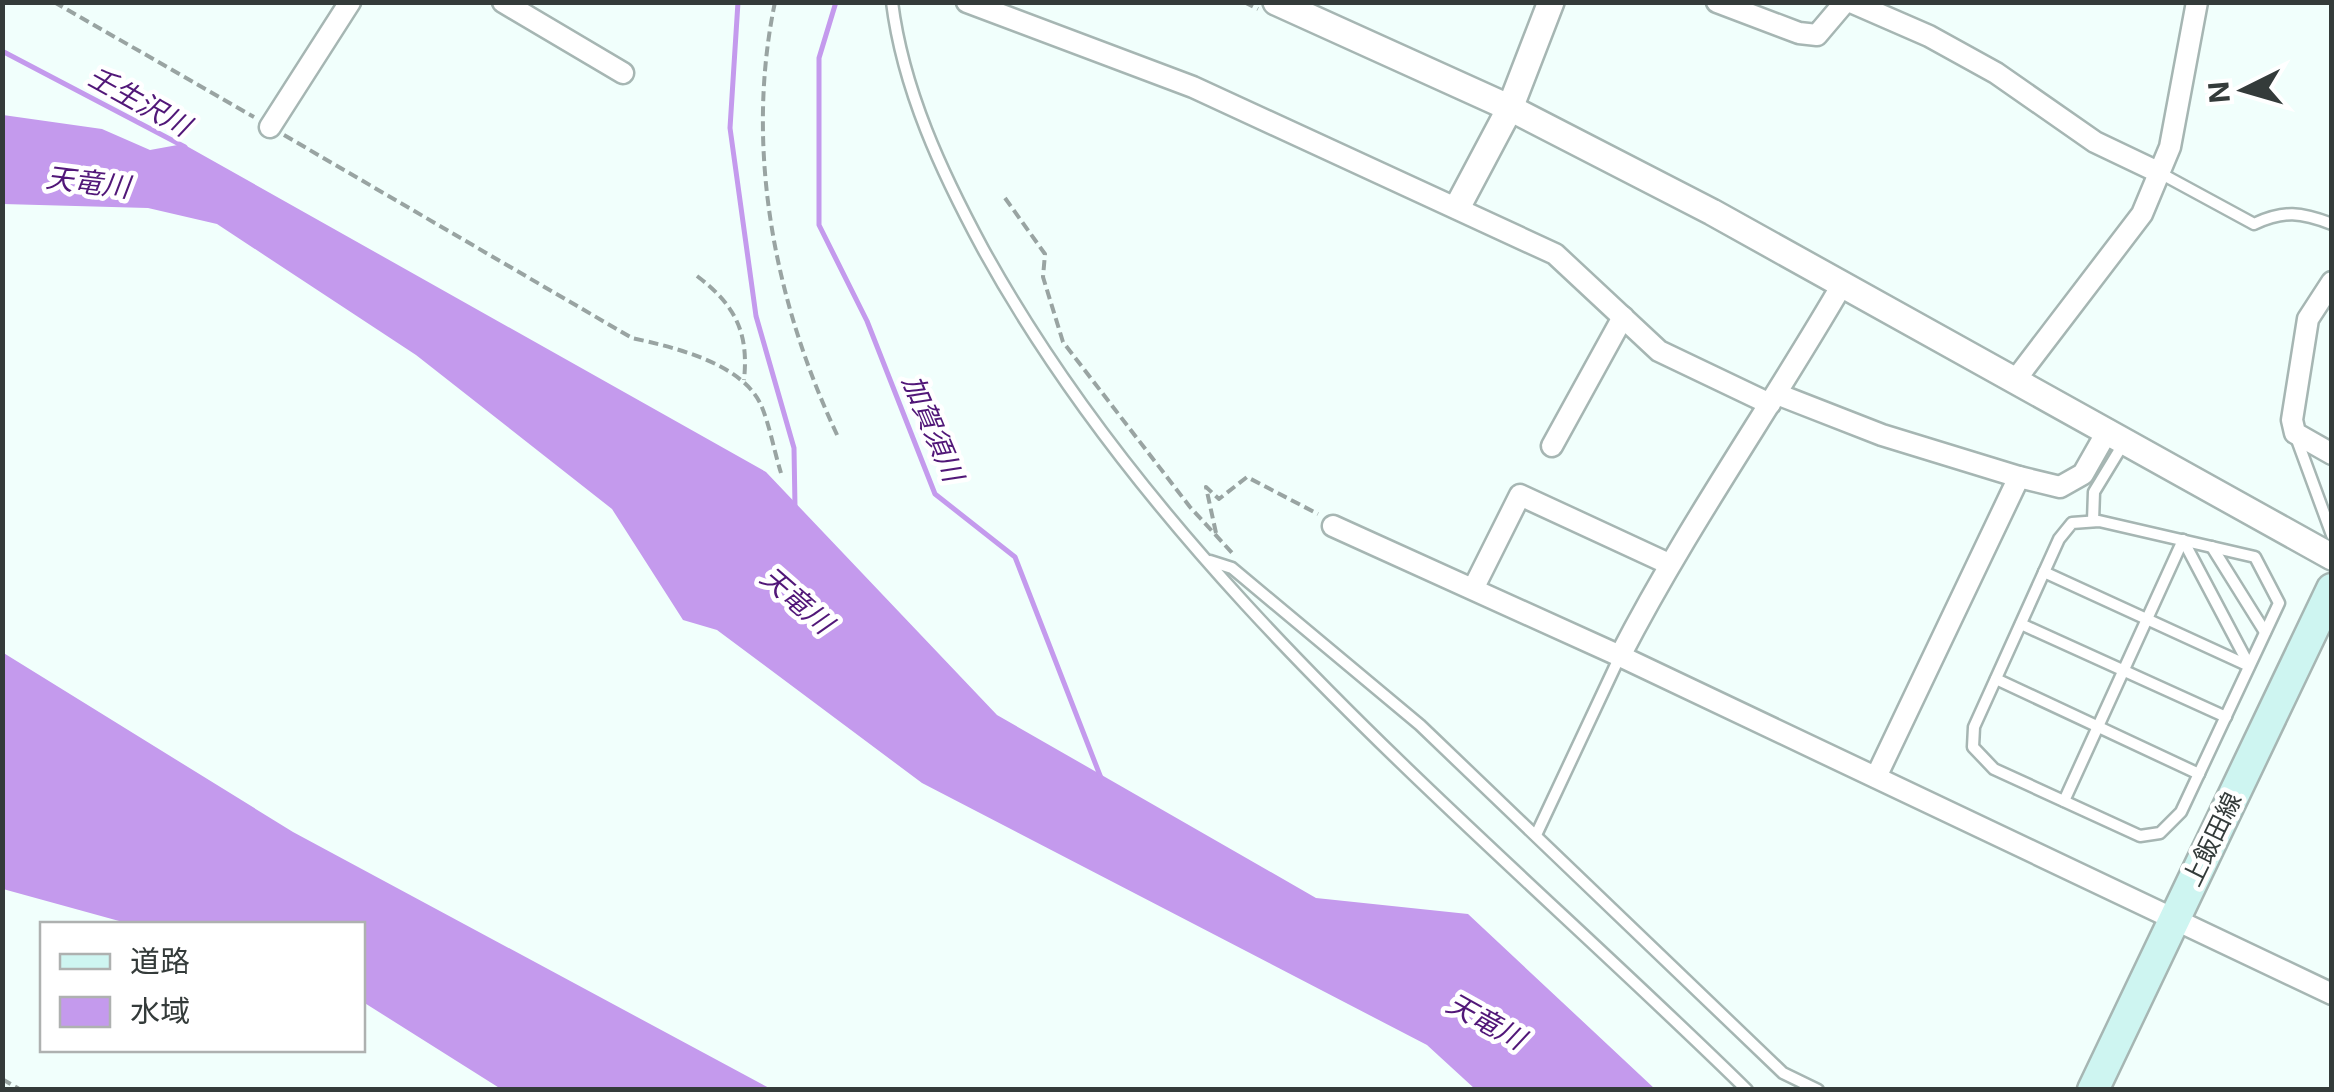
<svg xmlns="http://www.w3.org/2000/svg" width="2334" height="1092" font-family="Inter,'Noto Sans JP',sans-serif">
<style>
.water{fill:#c49aed}
.lines{fill:none;stroke-linecap:round;stroke-linejoin:round}
.stream{stroke:#c49aed;stroke-width:5}
.service-casing{stroke:#a6b6b3;stroke-width:15}
.minor-casing{stroke:#a6b6b3;stroke-width:25}
.tertiary-casing{stroke:#a6b6b3;stroke-width:30}
.secondary-casing{stroke:#a6b6b3;stroke-width:35}
.path{stroke:#99a4a2;stroke-width:4;stroke-dasharray:10 5;stroke-linecap:butt}
.service{stroke:#fff;stroke-width:10}
.minor{stroke:#fff;stroke-width:20}
.tertiary{stroke:#fff;stroke-width:25}
.secondary{stroke:#cef5f1;stroke-width:30}
.labels{text-anchor:middle;dominant-baseline:central;stroke-width:9;stroke-linejoin:round;paint-order:stroke}
.street-label{font-size:25px;fill:#343b3a;stroke:#fff}
.water-label{font-size:28px;font-style:italic;fill:#511778;stroke:#fff}
</style>
<rect width="100%" height="100%" fill="#f1fffc"/>
<!-- water -->
<g class="water">
<polygon points="3,115 102,129 150,150 183,144 766,472 997,715 1316,898 1468,914 1655,1089 1475,1089 1427,1045 922,783 717,630 683,620 612,509 416,355 217,224 148,208 3,204"/>
<polygon points="2,652 293,832 771,1089 501,1089 363,1002 362,924 130,924 3,889"/>
</g>
<g class="lines">
<!-- stream -->
<g class="stream">
<polyline points="738,2 730,128 756,316 794,448 795,507"/>
<polyline points="836,2 819,58 819,225 867,321 935,494 1015,557 1101,778"/>
<polyline points="2,51 185,147"/>
</g>
<!-- service casing -->
<g class="service-casing">
<g id="service">
<path d="M892,2C903,90 942,173 983,249C1167,583 1479,827 1747,1090"/>
<path d="M2160,173L2254,224C2284,210 2301,212 2332,224"/>
<polyline points="2296,437 2332,535"/>
<polyline points="2093,521 2094,492 2125,441"/>
<polygon points="2099,521 2255,557 2279,603 2181,812 2160,833 2140,836 1994,769 1973,747 1974,727 2059,539 2072,523"/>
<polyline points="2183,540 2249,665"/>
<polyline points="2212,547 2265,632"/>
<polyline points="1210,561 1232,568 1420,725 1783,1073 1818,1090"/>
<polyline points="2044,572 2249,666"/>
<polyline points="2021,624 2226,717"/>
<polyline points="1996,679 2199,774"/>
<polyline points="2064,801 2183,540"/>
<polyline points="1536,835 1620,656"/>
</g>
</g>
<!-- minor casing -->
<g class="minor-casing">
<g id="minor">
<polyline points="503,2 623,73"/>
<polyline points="967,2 1193,87 1555,254 1659,351 1770,404"/>
<polyline points="1717,2 1799,33 1817,35 1845,2"/>
<polyline points="1851,2 1929,36 1996,73 2095,142 2160,173"/>
<polyline points="270,127 350,2"/>
<polyline points="2332,282 2308,319 2292,420 2295,433 2332,454"/>
<polyline points="2016,379 2142,214 2170,147 2197,2"/>
<polyline points="1777,394 1882,435 2019,477 1876,777"/>
<polyline points="1552,446 1623,317"/>
<polyline points="2019,477 2060,487 2083,474 2108,430"/>
<polyline points="1333,526 1620,656 2332,994"/>
<polyline points="1474,587 1520,495 1669,564"/>
<path d="M1620,656C1687,526 1770,409 1843,283"/>
</g>
</g>
<!-- tertiary casing -->
<g class="tertiary-casing">
<g id="tertiary">
<polyline points="1276,2 1510,108 1712,212 2332,557"/>
<polyline points="1458,206 1510,108 1551,2"/>
</g>
</g>
<!-- secondary casing -->
<g class="secondary-casing">
<polyline id="secondary" points="2093,1090 2332,589"/>
</g>
<!-- path -->
<g class="path">
<polyline points="54,2 254,117"/>
<path d="M775,2C744,150 775,304 839,439"/>
<polyline points="1244,2 1258,9"/>
<path d="M284,135L632,338C673,347 742,363 761,405C770,426 774,451 781,473"/>
<polyline points="1005,198 1045,254 1043,277 1063,342 1190,507 1234,555"/>
<path d="M697,276C735,305 749,332 744,380"/>
<polyline points="1216,533 1206,487 1219,499 1247,477 1318,514"/>
<polyline points="2,1079 21,1090"/>
</g>
<!-- service -->
<use href="#service" class="service"/>
<!-- minor -->
<use href="#minor" class="minor"/>
<!-- tertiary -->
<use href="#tertiary" class="tertiary"/>
<!-- secondary -->
<use href="#secondary" class="secondary"/>
</g>
<g class="labels">
<!-- street labels -->
<g class="street-label">
<text transform="translate(2212 839) rotate(-64)">上飯田線</text>
</g>
<!-- water labels -->
<g class="water-label">
<text transform="translate(139 101) rotate(29)">壬生沢川</text>
<text transform="translate(88 182) rotate(7)">天竜川</text>
<text transform="translate(933 428) rotate(67)">加賀須川</text>
<text transform="translate(797 600) rotate(41)">天竜川</text>
<text transform="translate(1486 1021) rotate(29)">天竜川</text>
</g>
</g>
<!-- border -->
<rect width="2334" height="1092" fill="none" stroke="#343b3a" stroke-width="10"/>
<!-- legend -->
<rect x="40" y="922" width="325" height="130" fill="#ffffff" stroke="#aeb1b0" stroke-width="2.5"/>
<rect x="60" y="954" width="50" height="15" fill="#cef5f1" stroke="#aeb1b0" stroke-width="2.5"/>
<text x="130" y="972" font-size="30" fill="#343b3a">道路</text>
<rect x="60" y="997" width="50" height="30" fill="#c49aed" stroke="#aeb1b0" stroke-width="2.5"/>
<text x="130" y="1022" font-size="30" fill="#343b3a">水域</text>
<!-- north arrow -->
<g transform="translate(2244 90) rotate(265)" stroke="#ffffff" stroke-width="8" paint-order="stroke">
<path d="M0-8L18 38L0 25L-18 38Z" fill="#343b3a"/>
<text y="-15" font-size="28" font-weight="bold" text-anchor="middle" fill="#343b3a">N</text>
</g>
</svg>
